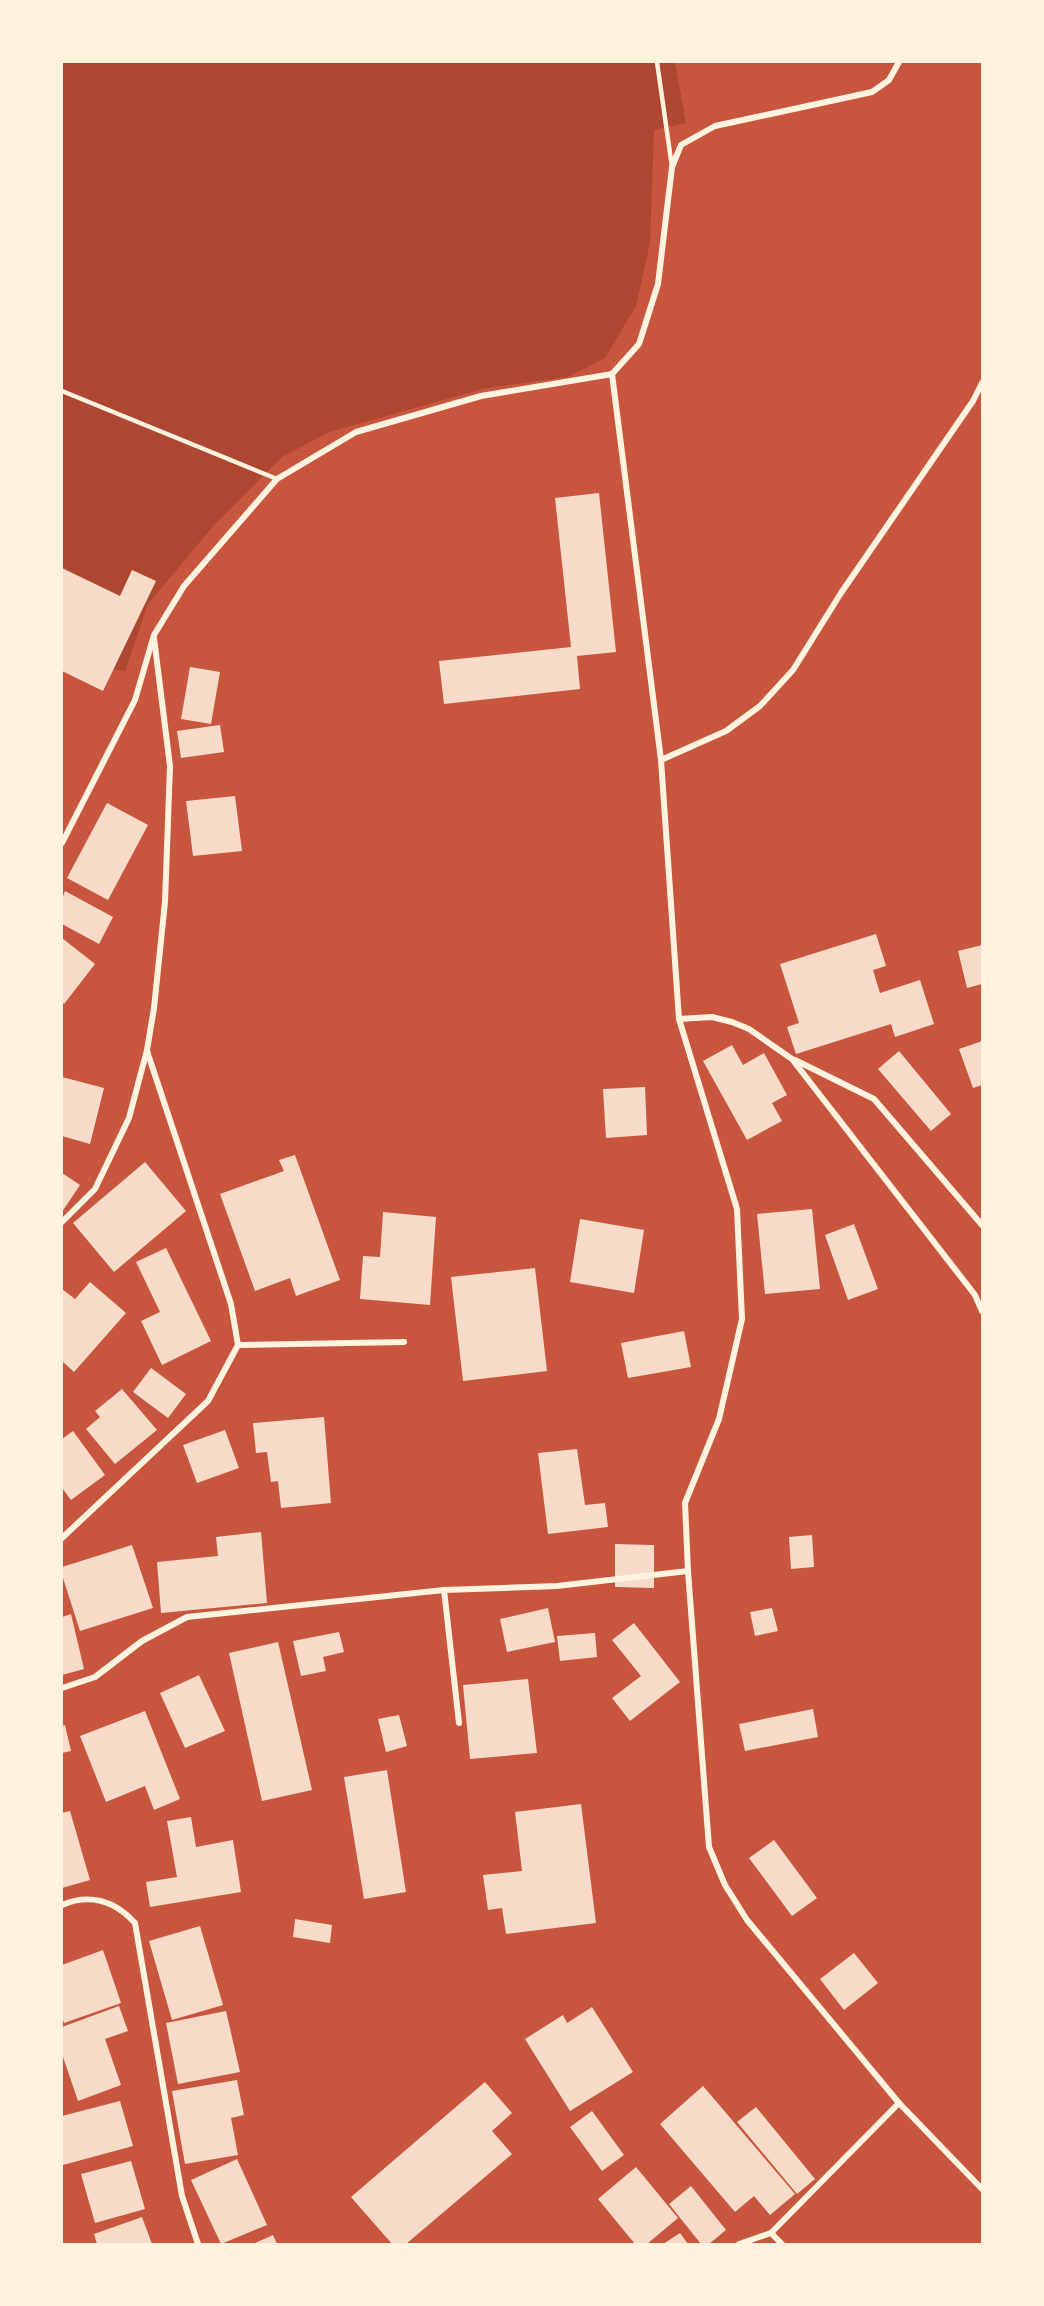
<svg xmlns="http://www.w3.org/2000/svg" width="1044" height="2306" font-family="Poppins,sans-serif">
<style>
.green{fill:#ae4732}
.building{fill:#f7dbc8}
.lines{fill:none;stroke-linecap:round;stroke-linejoin:round}
.service{stroke:#fff3e0;stroke-width:4.5}
.minor{stroke:#fff3e0;stroke-width:6}
</style>
<rect width="100%" height="100%" fill="#c8553d"/>
<!-- green -->
<polygon class="green" points="62,62 675,62 686,123 654,130 650,243 636,306 605,358 567,377 486,388 329,432 282,457 214,525 148,604 125,671 62,662"/>
<!-- building -->
<g class="building">
<polygon points="599,493 616,652 577,656 580,689 444,704 439,661 571,647 555,498"/>
<polygon points="62,568 120,596 132,570 156,581 103,691 62,671"/>
<polygon points="190,667 220,672 211,724 181,719"/>
<polygon points="220,725 224,752 181,758 177,731"/>
<polygon points="235,796 242,851 193,856 186,801"/>
<polygon points="107,803 148,825 108,900 67,878"/>
<polygon points="65,891 113,917 99,944 62,924 62,899"/>
<polygon points="876,934 886,966 873,970 880,993 920,980 934,1024 895,1037 891,1024 796,1054 787,1027 799,1023 780,964"/>
<polygon points="62,938 95,964 64,1004 62,1001"/>
<polygon points="982,945 982,984 967,988 958,951"/>
<polygon points="982,1041 982,1085 973,1088 959,1049"/>
<polygon points="732,1045 743,1065 764,1053 787,1095 772,1103 782,1121 747,1140 703,1061"/>
<polygon points="899,1051 951,1114 931,1131 878,1069"/>
<polygon points="62,1077 104,1088 90,1144 62,1136"/>
<polygon points="645,1087 647,1135 606,1138 603,1089"/>
<polygon points="295,1155 340,1280 296,1296 290,1278 255,1291 220,1194 284,1171 279,1160"/>
<polygon points="145,1162 186,1211 114,1272 73,1223"/>
<polygon points="62,1173 80,1185 62,1212"/>
<polygon points="812,1209 820,1289 765,1294 757,1214"/>
<polygon points="383,1212 436,1217 430,1305 360,1299 363,1256 380,1257"/>
<polygon points="580,1219 644,1230 634,1293 570,1282"/>
<polygon points="854,1224 878,1289 848,1300 825,1235"/>
<polygon points="166,1248 211,1341 162,1365 141,1321 160,1312 136,1262"/>
<polygon points="535,1268 547,1371 463,1381 451,1277"/>
<polygon points="90,1282 126,1313 74,1372 62,1361 62,1289 75,1299"/>
<polygon points="684,1331 691,1367 628,1378 621,1343"/>
<polygon points="151,1368 186,1394 168,1418 133,1392"/>
<polygon points="122,1389 157,1430 115,1464 86,1429 100,1417 95,1411"/>
<polygon points="324,1417 331,1503 281,1508 278,1481 271,1482 267,1452 256,1453 253,1423"/>
<polygon points="225,1430 239,1468 197,1483 183,1445"/>
<polygon points="73,1431 105,1475 71,1500 62,1488 62,1439"/>
<polygon points="577,1449 585,1505 605,1503 608,1527 548,1534 538,1453"/>
<polygon points="261,1532 267,1603 161,1613 157,1562 218,1556 216,1537"/>
<polygon points="812,1535 814,1567 791,1569 789,1537"/>
<polygon points="615,1544 654,1545 654,1588 615,1587"/>
<polygon points="132,1545 153,1608 80,1631 62,1575 62,1567"/>
<polygon points="548,1608 555,1642 507,1652 500,1619"/>
<polygon points="772,1608 778,1631 755,1636 750,1612"/>
<polygon points="71,1614 84,1669 62,1675 62,1617"/>
<polygon points="634,1623 680,1682 630,1721 612,1698 641,1676 612,1640"/>
<polygon points="339,1632 344,1652 323,1657 326,1671 301,1676 293,1641"/>
<polygon points="595,1633 597,1657 560,1661 557,1636"/>
<polygon points="278,1642 312,1790 262,1801 229,1653"/>
<polygon points="199,1675 225,1731 185,1748 160,1693"/>
<polygon points="528,1679 537,1753 470,1759 463,1685"/>
<polygon points="813,1709 818,1737 745,1751 739,1724"/>
<polygon points="145,1711 180,1799 154,1810 145,1786 106,1802 80,1736"/>
<polygon points="399,1715 407,1746 386,1752 378,1719"/>
<polygon points="65,1725 71,1751 62,1753 62,1726"/>
<polygon points="387,1770 406,1892 364,1899 344,1777"/>
<polygon points="581,1804 596,1923 506,1934 502,1908 488,1910 483,1875 522,1871 515,1812"/>
<polygon points="70,1811 90,1880 62,1888 62,1813"/>
<polygon points="191,1817 196,1847 233,1840 241,1892 150,1907 146,1882 177,1877 167,1821"/>
<polygon points="774,1840 817,1898 792,1916 749,1858"/>
<polygon points="295,1919 332,1925 330,1943 293,1937"/>
<polygon points="200,1926 223,2005 172,2020 149,1941"/>
<polygon points="103,1950 121,2003 64,2023 62,2017 62,1965"/>
<polygon points="854,1953 878,1983 844,2010 820,1979"/>
<polygon points="119,2006 128,2031 105,2039 121,2085 78,2101 62,2054 62,2027"/>
<polygon points="592,2007 633,2072 570,2111 525,2039 563,2015 567,2023"/>
<polygon points="226,2011 240,2072 178,2084 166,2023"/>
<polygon points="237,2080 244,2115 231,2118 238,2155 185,2164 172,2091"/>
<polygon points="485,2082 512,2113 492,2131 512,2154 406,2244 392,2244 351,2197"/>
<polygon points="703,2086 795,2194 770,2215 754,2196 735,2212 660,2124"/>
<polygon points="120,2101 133,2146 63,2165 62,2159 62,2116"/>
<polygon points="756,2107 815,2179 797,2194 737,2122"/>
<polygon points="592,2111 624,2155 602,2171 570,2127"/>
<polygon points="237,2159 267,2225 221,2244 191,2180"/>
<polygon points="131,2161 145,2209 95,2223 81,2174"/>
<polygon points="636,2167 678,2218 647,2244 635,2244 598,2199"/>
<polygon points="691,2186 726,2230 709,2244 701,2244 669,2204"/>
<polygon points="142,2217 152,2244 97,2244 94,2234"/>
<polygon points="680,2233 688,2244 663,2244"/>
<polygon points="273,2235 277,2244 253,2244"/>
</g>
<g class="lines">
<!-- service -->
<g class="service">
<polyline points="657,62 672,167"/>
<polyline points="62,391 277,479"/>
</g>
<!-- minor -->
<g class="minor">
<polyline points="612,374 661,760 679,1019 737,1209 742,1319 719,1419 685,1503 688,1571 709,1847 725,1885 747,1920 899,2103 982,2189"/>
<polyline points="612,374 639,344 658,284 672,167 681,145 715,126 872,92 889,80 899,62"/>
<polyline points="661,760 726,731 760,706 793,670 841,593 973,401 982,383"/>
<polyline points="62,843 135,700 154,635 184,586 277,479 356,432 481,396 612,374"/>
<polyline points="679,1019 712,1017 732,1022 749,1029 792,1059 975,1295 982,1311"/>
<polyline points="795,1060 874,1099 982,1225"/>
<polyline points="62,1222 95,1189 129,1118 147,1050 154,1008 165,902 170,766 154,638"/>
<polyline points="238,1345 404,1342"/>
<polyline points="62,1538 208,1401 238,1345 231,1304 147,1051"/>
<polyline points="444,1590 459,1723"/>
<polyline points="62,1688 95,1677 142,1641 187,1617 444,1590 557,1586 688,1571"/>
<path d="M62,1905C90,1893 115,1901 135,1923L182,2196L198,2244"/>
<polyline points="771,2233 782,2244"/>
<polyline points="739,2244 771,2233 899,2103"/>
</g>
</g>
<!-- border -->
<rect width="1044" height="2306" fill="none" stroke="#fff3e0" stroke-width="126"/>
</svg>
